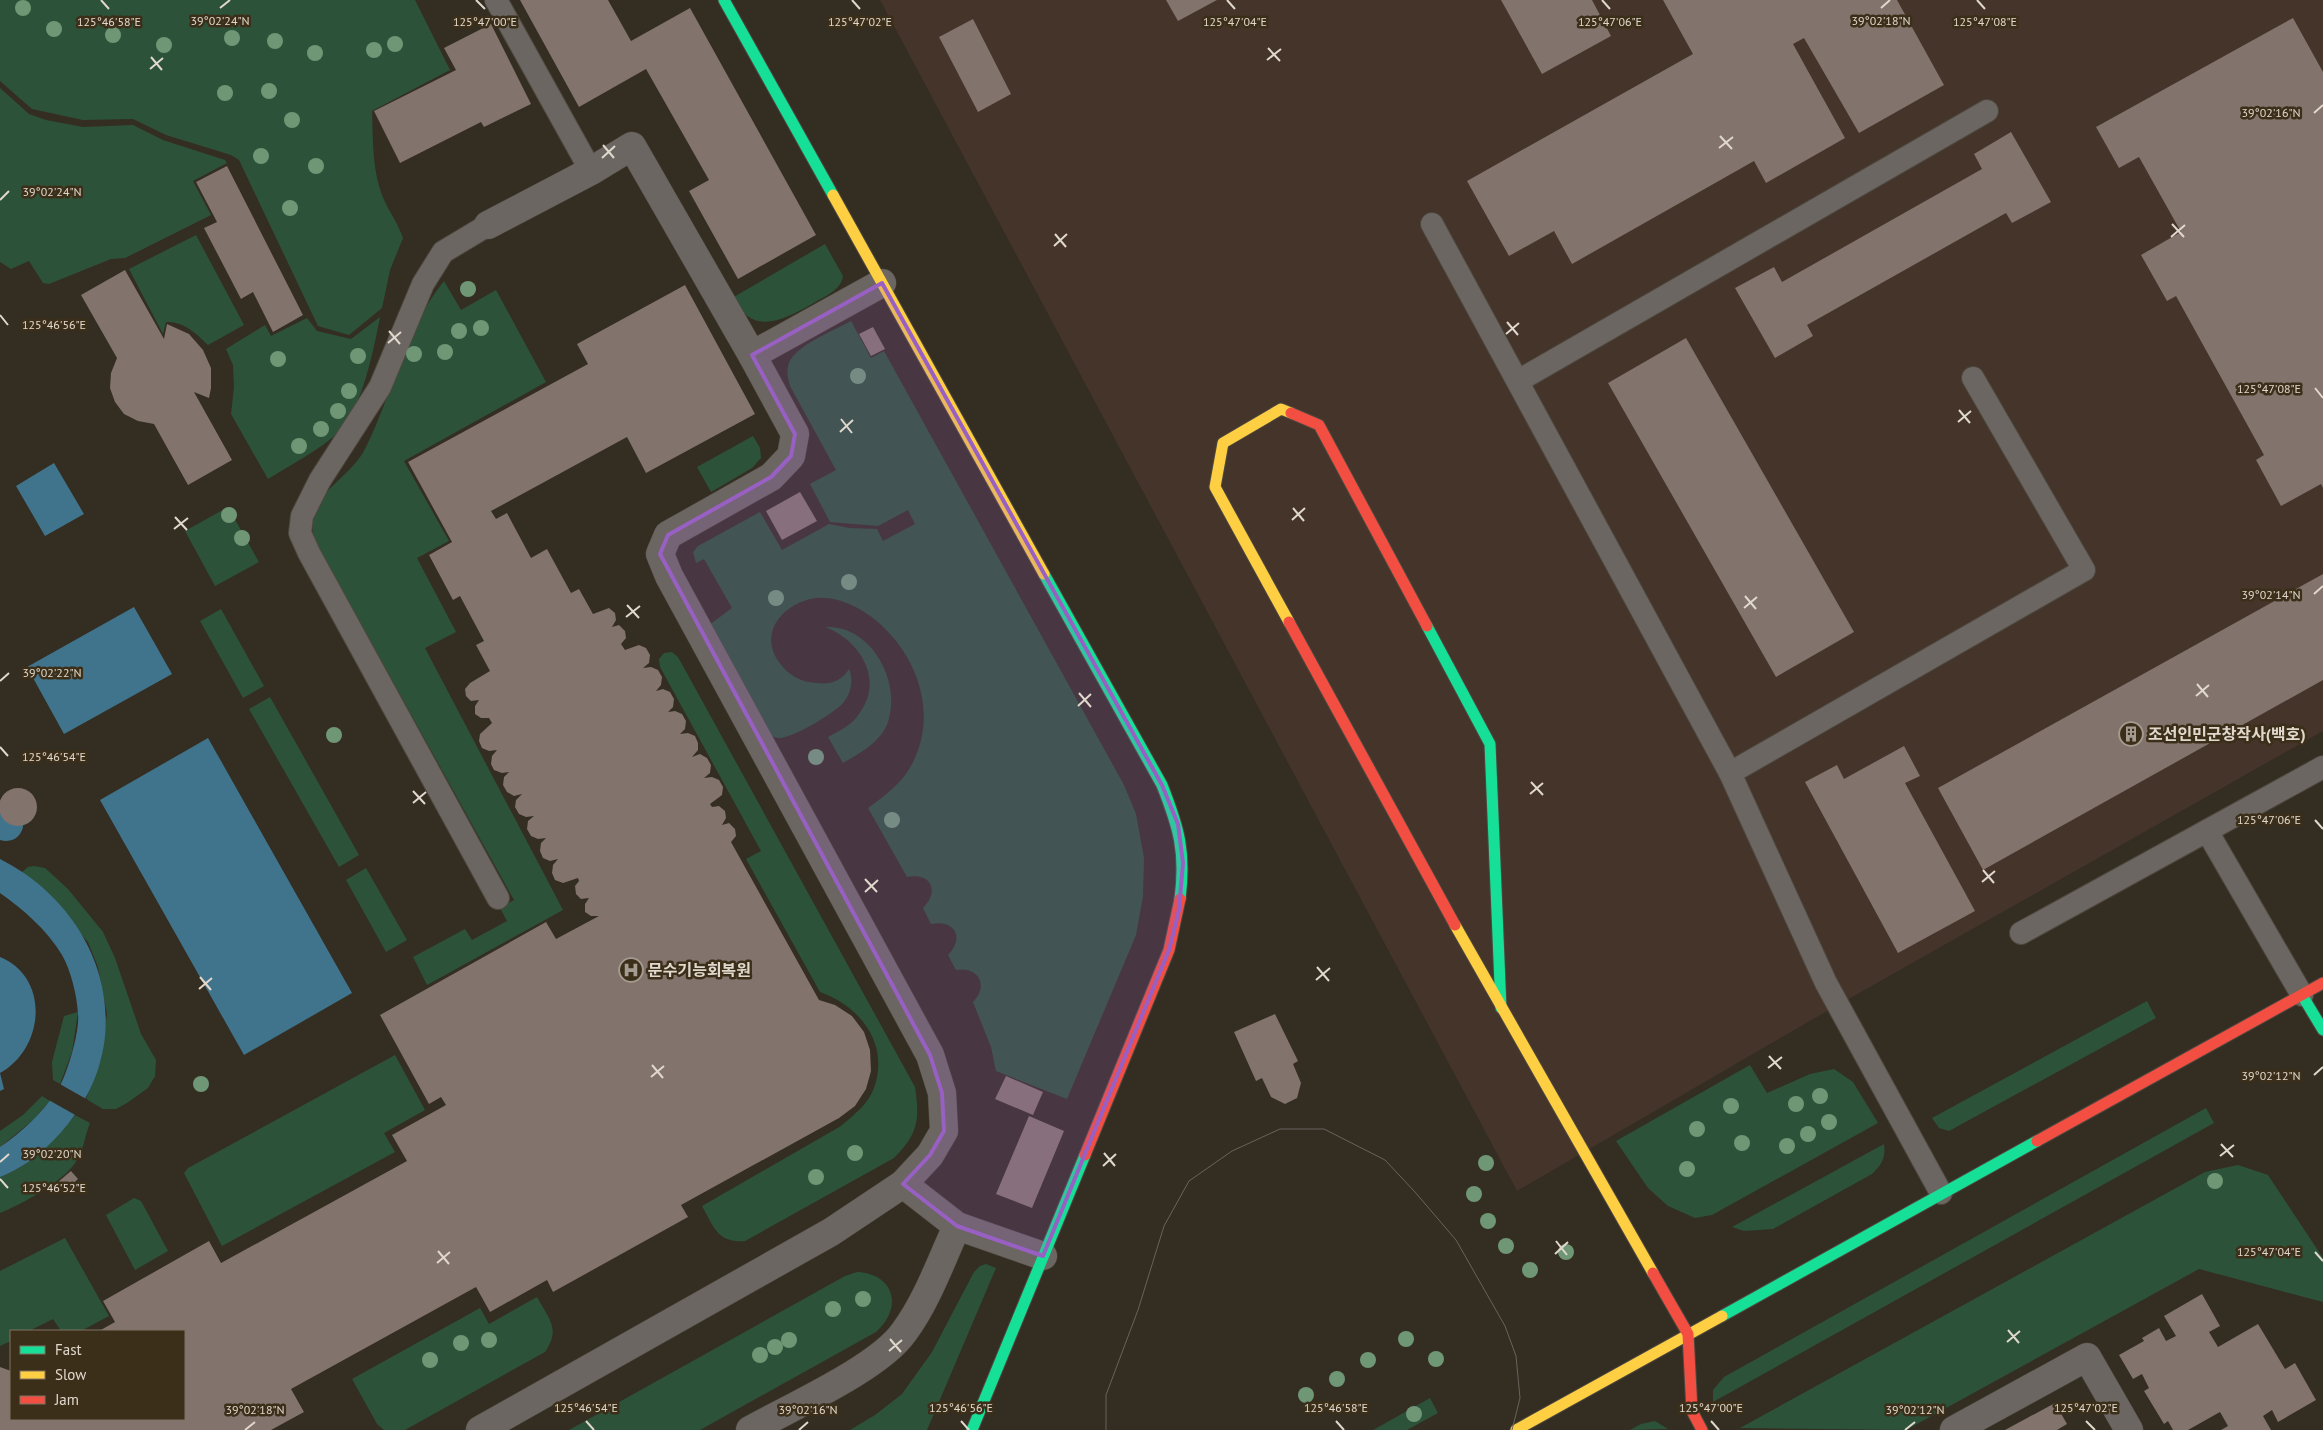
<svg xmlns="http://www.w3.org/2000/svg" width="2323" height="1430" font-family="'PT Sans','Noto Sans KR',sans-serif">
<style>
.industrial{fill:#443429}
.green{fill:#2c5339}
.water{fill:#40748d}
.pier{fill:#342d22}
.building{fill:#82736c}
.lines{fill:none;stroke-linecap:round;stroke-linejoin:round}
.lane-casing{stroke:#4e483f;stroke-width:24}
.street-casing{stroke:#4e483f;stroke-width:29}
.fast-casing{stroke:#4e483f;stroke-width:13}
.slow-casing{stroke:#4e483f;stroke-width:13}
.jam-casing{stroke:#4e483f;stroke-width:13}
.lane{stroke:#6b6662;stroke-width:22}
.street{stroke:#6b6662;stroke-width:28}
.fast{stroke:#16e098;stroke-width:11}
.slow{stroke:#ffcf43;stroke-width:11}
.jam{stroke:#f24e42;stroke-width:11}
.tram{stroke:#69635d;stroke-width:1}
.tree{fill:#6f9776}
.marked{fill:#9960c3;fill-opacity:0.2;stroke:#9960c3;stroke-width:4;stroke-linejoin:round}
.ticks{fill:none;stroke:#e0d8cc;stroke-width:2}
.labels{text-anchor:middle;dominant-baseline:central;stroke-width:5;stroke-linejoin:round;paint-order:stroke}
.poi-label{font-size:16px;font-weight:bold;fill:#e0d8cc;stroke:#3c2f1a;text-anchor:start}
.ticks-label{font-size:12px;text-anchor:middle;fill:#e0d8cc;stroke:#3c2f1a;stroke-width:5;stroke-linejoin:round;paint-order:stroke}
</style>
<rect width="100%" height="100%" fill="#342d22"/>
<!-- industrial -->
<polygon class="industrial" points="880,0 2323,0 2323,731 1815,1018 1517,1191"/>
<!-- green -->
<g class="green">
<path d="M0,0H415L450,70L372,111C373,136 372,164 380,189C385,207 397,220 403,238L390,270L382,308L349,335L318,326L239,160L231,155L166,135L133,119L83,120L32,109L0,81Z"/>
<polygon points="0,88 29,114 46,120 83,127 133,125 163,140 225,160 227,163 193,181 211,215 125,258 111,259 49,284 43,283 29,261 11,269 0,262"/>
<path d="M196,235L244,325L208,345C196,333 183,321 166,322L163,334L129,269Z"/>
<path d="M825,244L843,276C841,291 823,297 812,304C781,321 754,336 732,298Z"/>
<path d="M444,281L461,310L496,290L546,382L404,461L449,541L417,558L456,632L425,648L563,910L427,985L413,957L465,929L472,940L507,921L500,908L514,900L320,550C313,535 308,523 316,507C326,487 354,471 365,449C392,396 406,327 444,281Z"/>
<path d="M380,317C374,348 362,409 339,432C318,451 292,464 268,479L231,414L234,387L233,365L226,349L265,325L271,336L307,318L317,331L351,339Z"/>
<path d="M851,321L871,358L884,351L1124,785L1136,814L1144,858L1143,896L1136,935L1067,1099L996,1071L991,1047L973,1002C989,986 979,966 956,970L948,955C965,938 955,919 931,924L923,908C940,891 931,872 907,877L868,808C884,796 901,784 911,766C936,721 922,668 889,633C873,614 842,595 816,598C785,602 757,632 779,662C788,675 800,682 816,683C830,685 842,681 849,669C854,680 851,694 843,703C834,713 799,734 785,737C779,739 775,738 770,735L709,625L732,608L704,559L696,563L693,552L698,546L760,512L782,550L829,524L849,528L877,529L883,541L915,524L908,510L878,526L830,522L810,484L836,470L790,386C788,378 786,371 789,363C795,346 835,330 851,321Z"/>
<polygon points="753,436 760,448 761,458 752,468 711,492 697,467"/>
<polygon points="228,507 259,562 215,586 185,531"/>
<polygon points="221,609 264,686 243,698 200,621"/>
<path d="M825,627C871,624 902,682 888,722C881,742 860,753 843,763L828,737C839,731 852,725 859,714C885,680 860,640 825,627Z"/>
<path d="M672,652L678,657L915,1087C920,1120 918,1134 894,1158L745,1241C717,1243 714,1227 702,1206L841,1126C854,1115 868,1104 874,1088C890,1044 860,1006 820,992L746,859L761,851L660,667L659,659L664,653Z"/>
<polygon points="270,697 359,855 339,867 249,709"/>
<polygon points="34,866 45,868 68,889 103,932 115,958 141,1034 156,1060 155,1076 148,1088 127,1103 116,1109 103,1109 86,1099 101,1059 107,1014 98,967 88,942 22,872 28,867"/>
<polygon points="366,868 407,940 386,952 346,880"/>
<polygon points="2147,1001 2156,1018 1949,1131 1939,1128 1932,1118"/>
<polygon points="78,1012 72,1052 60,1084 53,1080 52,1062 64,1016"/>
<polygon points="395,1055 425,1110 384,1133 395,1152 222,1246 184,1173 188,1168"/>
<polygon points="1750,1065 1767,1093 1810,1074 1834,1069 1853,1082 1878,1123 1712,1215 1695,1218 1668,1206 1648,1188 1616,1141"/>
<polygon points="42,1096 50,1101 33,1120 0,1147 0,1131 23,1115"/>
<polygon points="2206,1108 2214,1123 1713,1402 1713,1390 1724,1377"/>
<path d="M75,1115L90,1123C85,1135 84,1149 77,1160C65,1181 22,1204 0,1213V1177C31,1166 55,1140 75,1115Z"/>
<path d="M1884,1144C1886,1157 1882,1165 1872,1174L1773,1229L1744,1231L1732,1227Z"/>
<polygon points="2238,1165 2268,1175 2323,1258 2323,1302 2199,1269 1906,1430 1740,1428 2205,1172"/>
<polygon points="134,1198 141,1201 168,1251 135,1270 106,1215"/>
<polygon points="65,1238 109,1316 81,1331 61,1331 53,1319 29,1331 11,1331 11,1341 0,1346 0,1271"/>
<polygon points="986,1264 996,1268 927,1430 850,1430 875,1415 902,1394 932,1352 974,1272 980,1266"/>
<path d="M857,1272C895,1274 903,1308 876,1332L700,1430H569L845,1276Z"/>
<path d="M537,1297C549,1319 561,1329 545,1352L405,1430H384L377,1424L352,1379L480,1308L489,1324Z"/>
<polygon points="1430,1398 1438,1413 1407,1430 1373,1430"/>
<polygon points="1655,1421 1668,1429 1630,1430 1641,1424"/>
</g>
<!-- water -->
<g class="water">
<polygon points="54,463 84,514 45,536 16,486"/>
<polygon points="134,607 172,674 64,734 27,667"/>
<polygon points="208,738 352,993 244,1055 100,800"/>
<path d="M8,803C34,813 24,847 0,840V803Z"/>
<path d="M0,859C101,910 142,1032 68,1124C50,1146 27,1167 0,1177V1147C22,1132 42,1113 57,1091C67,1076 80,1031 78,1014C77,995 71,971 62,955C47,930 23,909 0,893Z"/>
<path d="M0,957C51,978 44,1049 0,1073L4,1089L0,1091Z"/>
</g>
<!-- pier -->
<polygon class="pier" points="58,1083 88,1100 77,1116 47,1099"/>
<!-- building -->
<g class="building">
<polygon points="520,0 608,0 631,41 690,8 816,235 738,279 689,191 709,180 646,69 579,107"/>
<polygon points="1166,0 1217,0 1178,21"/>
<polygon points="1501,0 1592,0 1611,36 1542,74"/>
<polygon points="1663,0 1897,0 1944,85 1859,133 1804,38 1793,44 1845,138 1766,183 1754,161 1572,264 1554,231 1509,256 1467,181 1693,54"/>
<polygon points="2293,18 2323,72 2323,488 2321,484 2281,506 2256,460 2264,455 2176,296 2167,301 2141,255 2181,232 2139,157 2119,168 2096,127"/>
<polygon points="973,19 1011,94 978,112 939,37"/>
<polygon points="491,24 531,104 484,127 481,122 400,163 374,111 456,70 444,48"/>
<polygon points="2011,132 2051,202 2012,223 2006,213 1807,325 1813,336 1775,358 1735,288 1774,267 1782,282 1982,169 1974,154"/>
<polygon points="227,166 303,315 273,332 253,292 241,299 204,228 217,222 196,182"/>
<polygon points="125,270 164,339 167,324 189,334 203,350 211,368 211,388 209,398 194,392 232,460 188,485 154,424 138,421 124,414 115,402 110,388 111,373 117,358 81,295"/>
<polygon points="685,285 755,414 646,473 627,437 491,511 496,519 507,513 531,558 547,549 571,593 579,589 593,614 609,608 615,613 616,620 612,627 619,625 625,631 626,638 621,644 625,650 639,645 646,648 650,655 649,663 643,668 651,667 658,670 662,677 661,685 656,691 663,689 670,692 674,699 673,707 668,712 675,711 682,714 686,721 685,729 680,734 688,733 695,736 698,743 698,750 692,757 700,754 707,758 711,765 710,773 704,778 712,777 719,780 723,787 722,795 710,804 712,807 719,806 725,811 726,818 722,825 729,823 735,829 736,836 731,842 819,1000 835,1005 852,1016 864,1032 870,1050 871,1071 866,1089 855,1106 839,1118 681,1205 688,1217 553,1292 547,1280 490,1312 476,1287 291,1389 304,1412 271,1430 0,1430 0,1367 11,1371 11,1419 184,1419 184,1331 99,1331 115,1322 103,1301 209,1241 221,1263 407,1161 392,1135 446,1105 441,1097 429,1104 380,1015 546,922 556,939 599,916 591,916 585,912 585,904 589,898 581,899 576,894 575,886 579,881 578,878 563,883 555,880 552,873 553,865 558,859 550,861 543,858 540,851 541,843 546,838 538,839 531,836 527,829 528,821 534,816 526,817 519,814 515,807 516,800 522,794 514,796 507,792 503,785 504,777 509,772 502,773 494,770 491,764 492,756 497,750 489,751 482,748 479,741 480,734 492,723 489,718 481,718 475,714 475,706 479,700 471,701 466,696 465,689 470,683 490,671 476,645 484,641 460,596 453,600 429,555 452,542 408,462 588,364 577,344"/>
<polygon points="873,327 885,349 871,356 859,334"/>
<polygon points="1686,338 1854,632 1776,677 1608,383"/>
<polygon points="800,492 817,521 782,540 766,511"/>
<polygon points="2323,574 2323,680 1983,870 1938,788"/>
<polygon points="1904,746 1920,776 1905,783 1975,911 1898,953 1805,782 1837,765 1844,779"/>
<circle cx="18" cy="807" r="19"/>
<polygon points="1275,1014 1298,1061 1293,1064 1301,1083 1297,1098 1285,1104 1271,1097 1262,1078 1256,1081 1234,1032"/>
<polygon points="1006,1076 1043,1092 1033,1115 995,1099"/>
<polygon points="1029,1116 1064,1131 1032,1208 996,1194"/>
<polygon points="71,1171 78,1179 65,1191 58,1182"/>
<polygon points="2202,1294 2220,1326 2209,1332 2218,1347 2258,1324 2285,1369 2295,1363 2316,1400 2278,1422 2272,1410 2263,1416 2271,1430 2221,1430 2228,1426 2220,1412 2188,1430 2173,1430 2168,1421 2164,1424 2144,1391 2149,1388 2142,1374 2133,1379 2119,1355 2144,1341 2142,1338 2159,1328 2166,1341 2176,1336 2164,1316"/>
<polygon points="2055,1403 2067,1424 2057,1430 2005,1430"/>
</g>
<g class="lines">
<!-- lane casing -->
<g class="lane-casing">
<g id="lane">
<polyline points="496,0 591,171"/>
<polyline points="1432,224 1730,773 1826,983 1941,1193"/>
<polyline points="488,225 443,252 423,284 380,387 320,480 302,516 300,533 309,553 498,898"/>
<polyline points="1518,381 1987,111"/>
<polyline points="1730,773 2084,570 1973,378"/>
<polyline points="2207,831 2302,995"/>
<polyline points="2021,933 2323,767"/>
</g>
</g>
<!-- street casing -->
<g class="street-casing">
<g id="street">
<polyline points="488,225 591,171 632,146 752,355 882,283"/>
<polyline points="903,1184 957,1226 1043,1256"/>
<polyline points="480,1430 831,1232 903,1184 930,1155 944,1131 942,1093 930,1055 669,576 660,554 668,535 771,477 791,456 795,434 752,355"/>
<path d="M750,1430C791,1407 879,1368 904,1332C927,1301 941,1261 957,1226"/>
<polyline points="1954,1430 2087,1357 2129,1430"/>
</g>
</g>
<!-- fast casing -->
<g class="fast-casing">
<g id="fast">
<polyline points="724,0 833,195"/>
<path d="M1044,574L1162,785C1179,828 1186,852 1180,899"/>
<polyline points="1427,626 1490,744 1501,1008"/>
<polyline points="2302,995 2323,1030"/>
<polyline points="1722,1316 2037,1141"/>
<polyline points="972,1430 1085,1155"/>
</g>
</g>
<!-- slow casing -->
<g class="slow-casing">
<g id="slow">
<polyline points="833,195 1044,574"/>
<polyline points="1289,622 1215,487 1223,443 1281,409 1291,413"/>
<polyline points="1455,925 1653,1273"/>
<polyline points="1516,1430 1722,1316"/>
</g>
</g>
<!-- jam casing -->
<g class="jam-casing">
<g id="jam">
<polyline points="1291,413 1319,425 1427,626"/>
<polyline points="1289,622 1455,925"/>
<polyline points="2037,1141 2323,983"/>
<polyline points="1085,1155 1169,950 1180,899"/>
<polyline points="1653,1273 1688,1334 1692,1411 1702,1430"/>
</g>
</g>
<!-- lane -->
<use href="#lane" class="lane"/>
<!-- street -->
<use href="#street" class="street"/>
<!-- fast -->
<use href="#fast" class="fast"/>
<!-- slow -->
<use href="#slow" class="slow"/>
<!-- jam -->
<use href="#jam" class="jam"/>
<!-- tram -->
<polyline class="tram" points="1106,1430 1106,1395 1138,1310 1164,1226 1189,1181 1232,1151 1280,1129 1324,1129 1385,1160 1415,1192 1456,1240 1505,1326 1516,1356 1520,1398 1512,1430"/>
</g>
<!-- trees -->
<g class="tree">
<circle cx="23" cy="8" r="8"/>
<circle cx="54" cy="29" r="8"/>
<circle cx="113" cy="35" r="8"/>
<circle cx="232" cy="38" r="8"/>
<circle cx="275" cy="41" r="8"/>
<circle cx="395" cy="44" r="8"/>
<circle cx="164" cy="45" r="8"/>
<circle cx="374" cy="50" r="8"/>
<circle cx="315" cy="53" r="8"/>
<circle cx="269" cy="91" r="8"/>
<circle cx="225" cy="93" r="8"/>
<circle cx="292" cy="120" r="8"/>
<circle cx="261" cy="156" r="8"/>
<circle cx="316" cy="166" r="8"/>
<circle cx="290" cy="208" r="8"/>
<circle cx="468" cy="289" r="8"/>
<circle cx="481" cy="328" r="8"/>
<circle cx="459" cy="331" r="8"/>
<circle cx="445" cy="352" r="8"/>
<circle cx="414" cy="354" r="8"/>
<circle cx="358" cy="356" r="8"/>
<circle cx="278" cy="359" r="8"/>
<circle cx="858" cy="376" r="8"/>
<circle cx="349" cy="391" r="8"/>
<circle cx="338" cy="411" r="8"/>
<circle cx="321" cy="429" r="8"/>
<circle cx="299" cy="446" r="8"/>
<circle cx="229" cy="515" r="8"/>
<circle cx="242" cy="538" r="8"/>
<circle cx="849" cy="582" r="8"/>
<circle cx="776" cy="598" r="8"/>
<circle cx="334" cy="735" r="8"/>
<circle cx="816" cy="757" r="8"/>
<circle cx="892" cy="820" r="8"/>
<circle cx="201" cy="1084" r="8"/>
<circle cx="1820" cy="1096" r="8"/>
<circle cx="1796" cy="1104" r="8"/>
<circle cx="1731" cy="1106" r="8"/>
<circle cx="1829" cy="1122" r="8"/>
<circle cx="1697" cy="1129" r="8"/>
<circle cx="1808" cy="1134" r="8"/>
<circle cx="1742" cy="1143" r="8"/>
<circle cx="1787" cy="1146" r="8"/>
<circle cx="855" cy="1153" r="8"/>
<circle cx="1486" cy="1163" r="8"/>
<circle cx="1687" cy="1169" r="8"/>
<circle cx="816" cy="1177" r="8"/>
<circle cx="2215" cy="1181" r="8"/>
<circle cx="1474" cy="1194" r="8"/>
<circle cx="1488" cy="1221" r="8"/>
<circle cx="1506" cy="1246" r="8"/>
<circle cx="1566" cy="1252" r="8"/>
<circle cx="1530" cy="1270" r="8"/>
<circle cx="863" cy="1299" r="8"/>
<circle cx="833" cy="1309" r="8"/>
<circle cx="1406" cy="1339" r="8"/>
<circle cx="489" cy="1340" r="8"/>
<circle cx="789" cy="1340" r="8"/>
<circle cx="461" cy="1343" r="8"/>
<circle cx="775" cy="1347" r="8"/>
<circle cx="760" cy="1355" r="8"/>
<circle cx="1436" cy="1359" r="8"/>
<circle cx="430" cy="1360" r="8"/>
<circle cx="1368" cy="1360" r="8"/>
<circle cx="1337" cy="1379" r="8"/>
<circle cx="1306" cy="1395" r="8"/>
<circle cx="1414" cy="1414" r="8"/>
</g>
<!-- marked area -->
<path class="marked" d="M882,283L1162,785L1178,824L1183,863L1179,910L1169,950L1043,1256L957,1226L903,1184L930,1155L944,1131L942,1093L930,1055L660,554L668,535L771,477L791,456L795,434L752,355Z"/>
<!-- ticks -->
<path class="ticks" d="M101,0L109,9M476,0L485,9M852,0L860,9M1227,0L1235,9M1602,0L1610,9M1977,0L1985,9M220,8L230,0M1881,8L1890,0M1268,48L1280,61M151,57L162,70M1267,60L1281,49M150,69L163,58M2314,113L2323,105M1720,136L1732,149M603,145L614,158M1719,148L1733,137M602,158L615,146M0,200L9,191M2172,224L2184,237M1055,234L1066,247M2171,237L2185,225M1054,246L1067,234M0,315L8,325M1507,322L1518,335M389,331L400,344M1506,334L1519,323M388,343L401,332M2315,388L2323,398M1959,410L1970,423M841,419L852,433M1958,422L1971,411M840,432L853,420M1293,508L1304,521M175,517L187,530M1292,520L1305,508M174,529L188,518M2314,594L2323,586M1745,596L1756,609M627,605L639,618M1744,608L1757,597M626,617L640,606M0,681L9,673M2197,684L2208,697M1079,693L1091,707M2196,696L2209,685M1078,706L1091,694M0,747L8,756M1531,782L1543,795M413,791L425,804M1530,794L1543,783M413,803L426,792M2315,820L2323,829M1983,870L1994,883M865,879L877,892M1982,882L1995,871M865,892L878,880M1317,967L1329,981M200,977L211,990M1316,980L1330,968M199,989L212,978M1769,1056L1781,1069M652,1065L663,1078M1768,1068L1782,1057M2314,1075L2323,1067M651,1077L664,1066M2221,1144L2233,1157M1104,1153L1115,1166M2220,1156L2234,1145M0,1162L9,1154M1103,1166L1116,1154M0,1179L8,1188M1556,1241L1567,1255M438,1251L449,1264M2315,1252L2323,1261M1555,1254L1568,1242M437,1263L450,1252M2008,1330L2019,1343M890,1339L901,1352M2007,1342L2020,1331M889,1351L902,1340M586,1421L594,1430M961,1421L969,1430M1336,1421L1344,1430M1711,1421L1719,1430M2086,1421L2095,1430M245,1430L255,1422M799,1430L808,1422M1905,1430L1915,1422"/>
<!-- icons -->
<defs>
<g id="building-ring" transform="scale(1.25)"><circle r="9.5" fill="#3c2f1a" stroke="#a49c90" stroke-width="1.5"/><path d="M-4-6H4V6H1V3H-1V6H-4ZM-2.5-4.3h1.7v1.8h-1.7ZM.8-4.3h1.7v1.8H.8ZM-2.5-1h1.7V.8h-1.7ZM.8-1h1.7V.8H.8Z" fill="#a49c90"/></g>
<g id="hospital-ring" transform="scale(1.25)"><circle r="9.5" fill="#3c2f1a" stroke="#a49c90" stroke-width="1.5"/><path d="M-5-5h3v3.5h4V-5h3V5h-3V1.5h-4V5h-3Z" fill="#a49c90"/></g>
</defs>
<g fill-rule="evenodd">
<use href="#building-ring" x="2131" y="734"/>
<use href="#hospital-ring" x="631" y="970"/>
</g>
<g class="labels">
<!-- poi labels -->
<g class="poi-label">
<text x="2148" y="734">조선인민군창작사(백호)</text>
<text x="648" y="970">문수기능회복원</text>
</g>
</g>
<g class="ticks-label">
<text x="220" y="25">39°02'24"N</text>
<text x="1881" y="25">39°02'18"N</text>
<text x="485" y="26">125°47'00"E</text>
<text x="1610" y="26">125°47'06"E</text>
<text x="109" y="26">125°46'58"E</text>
<text x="860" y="26">125°47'02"E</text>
<text x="1235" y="26">125°47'04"E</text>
<text x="1985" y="26">125°47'08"E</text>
<text x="2271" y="117">39°02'16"N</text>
<text x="52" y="196">39°02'24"N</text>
<text x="54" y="329">125°46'56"E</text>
<text x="2269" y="393">125°47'08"E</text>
<text x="2271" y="599">39°02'14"N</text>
<text x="52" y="677">39°02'22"N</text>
<text x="54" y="761">125°46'54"E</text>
<text x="2269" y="824">125°47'06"E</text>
<text x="2271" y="1080">39°02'12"N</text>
<text x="52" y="1158">39°02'20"N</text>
<text x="54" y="1192">125°46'52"E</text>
<text x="2269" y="1256">125°47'04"E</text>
<text x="586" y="1412">125°46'54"E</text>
<text x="961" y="1412">125°46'56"E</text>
<text x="1336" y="1412">125°46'58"E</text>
<text x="1711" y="1412">125°47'00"E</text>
<text x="2086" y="1412">125°47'02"E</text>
<text x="255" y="1414">39°02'18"N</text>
<text x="808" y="1414">39°02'16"N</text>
<text x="1915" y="1414">39°02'12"N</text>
</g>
<!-- legend -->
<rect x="10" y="1330" width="175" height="90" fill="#3c2f1a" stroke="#7e7361"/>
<rect x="20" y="1346" width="25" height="8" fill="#16e098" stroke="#7e7361"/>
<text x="55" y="1355" font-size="15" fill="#e0d8cc">Fast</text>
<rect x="20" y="1371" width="25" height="8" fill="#ffcf43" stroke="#7e7361"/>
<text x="55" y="1380" font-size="15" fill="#e0d8cc">Slow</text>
<rect x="20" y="1396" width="25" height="8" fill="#f24e42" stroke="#7e7361"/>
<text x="55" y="1405" font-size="15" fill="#e0d8cc">Jam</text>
</svg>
